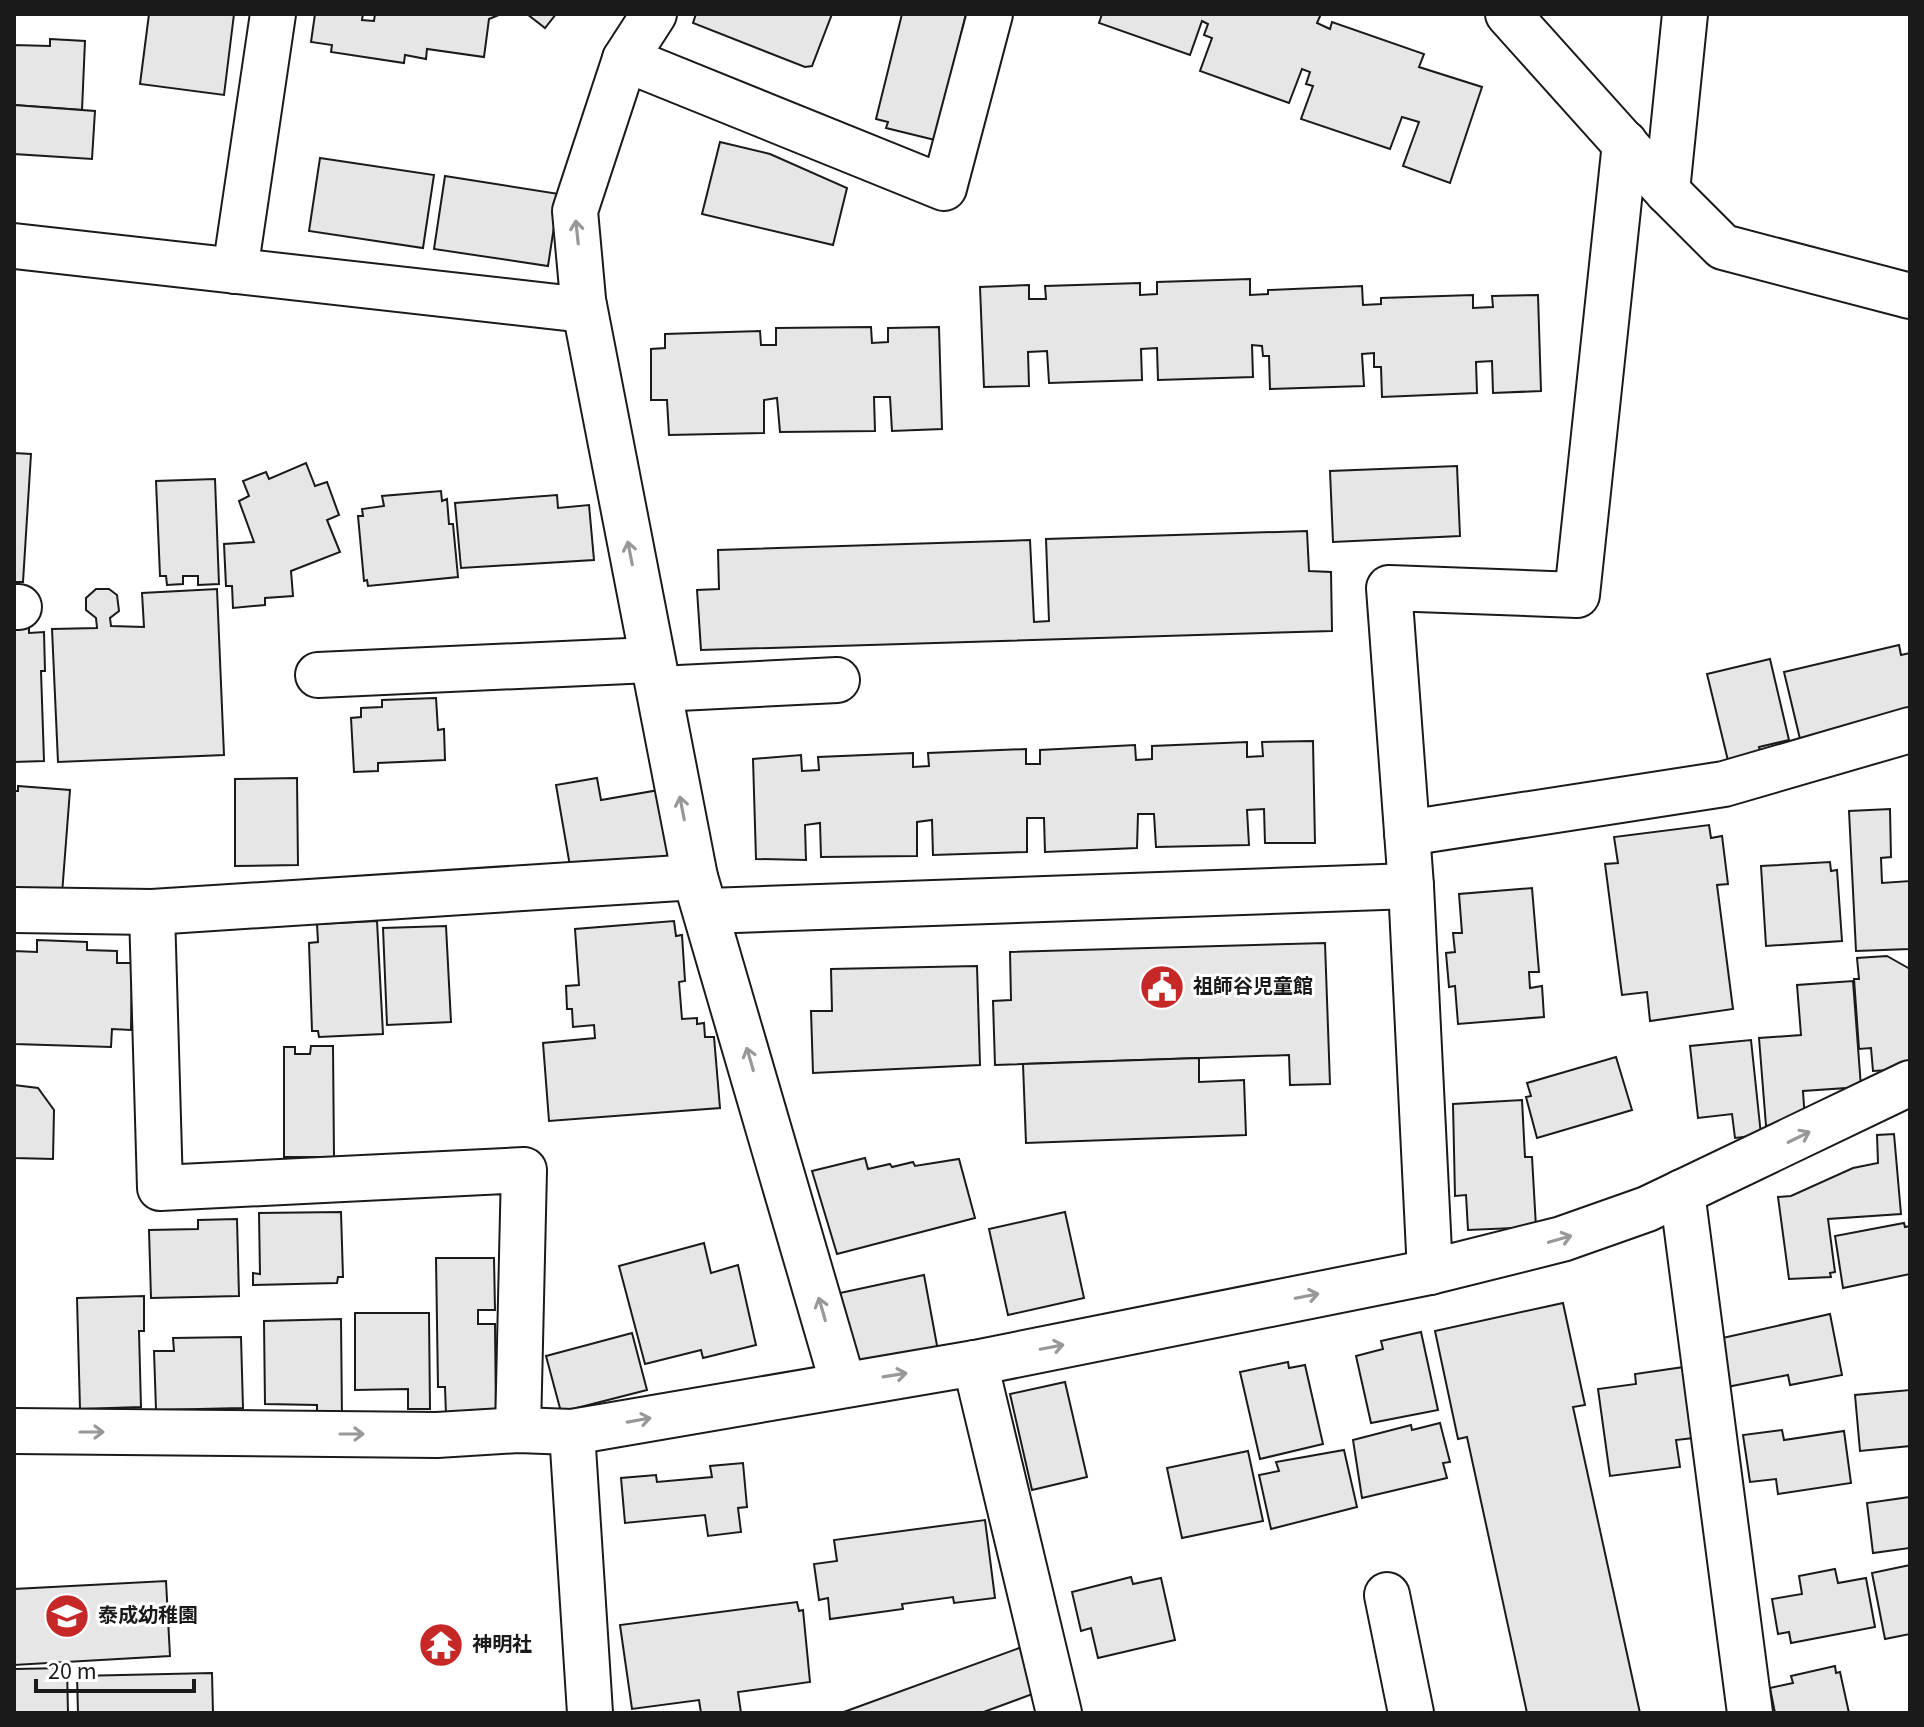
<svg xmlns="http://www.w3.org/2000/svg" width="1924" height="1727" font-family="'Source Sans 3','Noto Sans JP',sans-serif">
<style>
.building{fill:#e6e6e6;stroke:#1a1a1a;stroke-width:2}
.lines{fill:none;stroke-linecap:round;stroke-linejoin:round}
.minor-casing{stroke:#1a1a1a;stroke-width:48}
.minor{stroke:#fff;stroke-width:44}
.oneway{stroke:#989898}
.labels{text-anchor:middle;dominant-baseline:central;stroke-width:6;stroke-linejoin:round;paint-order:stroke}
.poi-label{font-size:20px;font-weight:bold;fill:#1a1a1a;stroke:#fff;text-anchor:start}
</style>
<rect width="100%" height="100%" fill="#fff"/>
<!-- building -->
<g class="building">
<polygon points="149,14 234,14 224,95 140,84"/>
<polygon points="315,14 363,14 362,20 374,21 375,14 501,14 489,19 484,57 427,49 426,59 405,55 404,63 331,52 332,45 311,42"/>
<polygon points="527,14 556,14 545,28"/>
<polygon points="696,14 832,14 812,66 805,67 693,23"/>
<polygon points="902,14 966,14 935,140 886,128 888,122 876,119"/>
<polygon points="1102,14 1321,14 1317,23 1330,29 1332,22 1424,54 1419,67 1482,87 1450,183 1403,166 1419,122 1402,117 1390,149 1301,119 1313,86 1306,84 1310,72 1302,69 1289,103 1200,71 1212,38 1204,35 1208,24 1202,21 1190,55 1099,23"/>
<polygon points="50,39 85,41 82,110 14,105 14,45 50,46"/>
<polygon points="14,105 95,111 92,159 14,154"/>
<polygon points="720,142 770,154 847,188 833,245 702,214"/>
<polygon points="320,158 434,175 423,248 309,231"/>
<polygon points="445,176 559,194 548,266 434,249"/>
<polygon points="1250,279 1250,295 1268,294 1268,290 1362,286 1363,305 1381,304 1381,298 1473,295 1473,308 1493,307 1492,296 1538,295 1541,391 1493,393 1492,361 1476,362 1477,393 1382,397 1381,367 1374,367 1374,353 1362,354 1364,386 1270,389 1269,356 1263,356 1262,346 1252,345 1253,377 1158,380 1157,348 1141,349 1142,380 1049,383 1047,351 1028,352 1029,386 984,387 980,287 1029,285 1029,299 1046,299 1045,286 1140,283 1140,295 1157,294 1157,282"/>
<polygon points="871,327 872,343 888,342 888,328 939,327 942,429 892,431 890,397 874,397 875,431 780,432 777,398 764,400 764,433 669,435 667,400 651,400 651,349 665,348 665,334 760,331 761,345 776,345 776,328"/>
<polygon points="14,453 31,454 23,582 14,582"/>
<polygon points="306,463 315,486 327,482 339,515 327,520 340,552 291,571 293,596 265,598 265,605 233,608 232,586 226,586 224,544 254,542 239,501 249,496 243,481 266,472 269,479"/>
<polygon points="1457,466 1460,536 1333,542 1330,471"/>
<polygon points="215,479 219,584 198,585 198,576 183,576 183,584 167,585 166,576 160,576 156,481"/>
<polygon points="441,491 442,501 447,499 449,524 453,524 458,577 368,586 367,580 364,581 358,516 363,516 362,509 384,506 382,496"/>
<polygon points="557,495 558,508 589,505 594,560 461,568 455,503"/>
<polygon points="1307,531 1309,571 1331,572 1332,631 701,650 697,590 719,589 718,550 1030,540 1034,622 1049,621 1046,539"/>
<polygon points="96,589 109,589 117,595 119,611 110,618 111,626 144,627 142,593 217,589 224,755 58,762 52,629 97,628 96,618 86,610 86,598"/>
<polygon points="14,624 29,624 29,633 44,632 45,671 41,671 44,761 14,762"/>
<polygon points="1899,645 1901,655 1910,653 1910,714 1800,739 1784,672"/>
<polygon points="1770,659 1789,740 1759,747 1764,765 1731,773 1707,674"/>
<polygon points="436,698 438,730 444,729 445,760 378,763 378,771 354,772 351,718 361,717 361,708 382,707 382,700"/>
<polygon points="1313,741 1315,843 1265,843 1264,809 1247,810 1249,845 1156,847 1154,814 1138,814 1137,848 1045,852 1044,818 1027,818 1027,852 933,855 932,820 917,822 917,856 821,857 820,823 805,825 806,860 756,859 753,759 801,755 802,771 819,770 818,757 913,753 913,767 929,766 928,753 1026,749 1026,764 1040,764 1040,750 1135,745 1136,760 1152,759 1152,746 1247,742 1247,757 1263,756 1262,742"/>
<polygon points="297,778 298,865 235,866 235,779"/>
<polygon points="597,778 601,800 659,790 677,866 571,872 556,785"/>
<polygon points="18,786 70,790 62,894 14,890 14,791 18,791"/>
<polygon points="1890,809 1891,857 1881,858 1882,883 1910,881 1910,949 1856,951 1849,811"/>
<polygon points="1709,825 1711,838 1722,836 1728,884 1717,885 1733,1009 1650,1021 1647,992 1622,995 1605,864 1618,863 1614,837"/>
<polygon points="1830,862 1831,871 1837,870 1842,941 1766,946 1761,866"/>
<polygon points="1532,888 1539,972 1529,972 1530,988 1542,986 1544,1017 1458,1024 1455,986 1449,987 1446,953 1455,952 1453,933 1462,933 1459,894"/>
<polygon points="377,921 383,1034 319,1037 318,1031 312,1031 309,943 318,942 317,924"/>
<polygon points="674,921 676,936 682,935 685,981 679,982 682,1019 697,1018 697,1024 704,1023 705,1037 714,1037 720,1108 549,1121 543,1043 595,1038 594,1025 573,1027 572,1009 567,1009 566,986 579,985 575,929"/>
<polygon points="446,926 451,1022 387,1025 383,928"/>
<polygon points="37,940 87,942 87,950 117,951 117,963 132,963 131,1030 112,1029 111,1047 14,1044 14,951 37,952"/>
<polygon points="1325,943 1330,1084 1290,1085 1289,1055 995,1065 993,1001 1011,1000 1010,952"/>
<polygon points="1887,956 1910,969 1910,1069 1873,1071 1871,1048 1859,1049 1854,979 1859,979 1857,958"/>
<polygon points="977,966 980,1065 813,1073 811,1011 832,1011 831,969"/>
<polygon points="1853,981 1861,1087 1803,1091 1805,1122 1766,1126 1759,1038 1801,1035 1797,985"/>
<polygon points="1751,1040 1761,1135 1735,1138 1732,1114 1698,1118 1690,1046"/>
<polygon points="311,1046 333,1046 334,1157 284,1157 284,1047 295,1047 295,1054 310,1054"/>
<polygon points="1616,1057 1632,1110 1537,1138 1526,1097 1531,1096 1527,1083"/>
<polygon points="1199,1058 1199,1082 1244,1080 1246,1135 1026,1143 1023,1064"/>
<polygon points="14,1085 38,1088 54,1110 53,1159 14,1158"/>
<polygon points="1522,1100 1525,1157 1532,1157 1536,1227 1468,1230 1466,1195 1455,1196 1453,1104"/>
<polygon points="1894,1134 1901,1214 1828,1219 1835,1272 1830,1273 1831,1277 1789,1279 1778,1197 1791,1196 1853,1168 1878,1163 1877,1135"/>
<polygon points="865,1158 868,1169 890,1164 892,1167 913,1162 915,1166 959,1159 975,1218 837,1254 812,1171"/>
<polygon points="341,1212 343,1277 338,1277 337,1283 253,1285 253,1273 260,1274 259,1213"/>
<polygon points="1065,1212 1084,1298 1008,1315 989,1229"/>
<polygon points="237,1219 239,1296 151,1298 149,1230 198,1229 198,1220"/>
<polygon points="1904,1223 1905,1227 1910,1226 1910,1274 1843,1288 1835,1236"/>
<polygon points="704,1243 711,1273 738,1265 756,1345 703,1358 701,1350 645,1364 619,1266"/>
<polygon points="436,1258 494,1258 495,1310 478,1310 478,1324 495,1324 496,1414 446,1415 445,1387 438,1387"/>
<polygon points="924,1275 938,1351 859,1361 840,1293"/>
<polygon points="144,1296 144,1331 139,1331 141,1407 80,1409 77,1298"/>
<polygon points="1563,1303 1585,1405 1573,1407 1640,1713 1527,1713 1467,1437 1458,1439 1435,1331"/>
<polygon points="355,1313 429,1313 430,1409 408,1409 408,1389 355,1390"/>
<polygon points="1830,1314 1842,1375 1790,1385 1788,1375 1727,1387 1718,1339"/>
<polygon points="341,1319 342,1419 317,1418 317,1405 265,1404 264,1321"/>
<polygon points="1421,1332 1438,1410 1371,1423 1356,1356 1383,1349 1381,1341"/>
<polygon points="632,1333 647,1390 561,1412 546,1356"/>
<polygon points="241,1337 243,1408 156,1410 154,1351 174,1351 173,1338"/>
<polygon points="1288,1362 1289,1368 1305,1365 1323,1444 1260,1459 1240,1372"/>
<polygon points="1684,1367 1693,1438 1676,1440 1680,1467 1610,1476 1598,1389 1636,1384 1635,1374"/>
<polygon points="1065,1382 1087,1477 1032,1490 1010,1394"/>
<polygon points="1910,1390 1910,1446 1860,1451 1855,1395"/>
<polygon points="1440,1423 1450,1462 1443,1463 1447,1478 1362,1498 1353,1440 1411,1425 1412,1430"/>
<polygon points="1782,1430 1784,1440 1844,1431 1851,1483 1778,1494 1776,1479 1750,1482 1743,1435"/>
<polygon points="1344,1450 1357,1507 1271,1529 1259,1475 1279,1471 1276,1462"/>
<polygon points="1248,1451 1263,1521 1182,1538 1167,1468"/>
<polygon points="743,1463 747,1507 738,1508 741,1532 708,1536 705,1515 625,1523 621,1478 656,1475 657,1482 712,1477 710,1466"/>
<polygon points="1910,1497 1910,1548 1873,1553 1867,1503"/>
<polygon points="985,1520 995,1598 954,1603 953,1597 902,1604 903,1609 830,1619 828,1598 819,1600 814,1564 837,1561 834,1540"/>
<polygon points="1910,1565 1910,1634 1885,1639 1872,1573"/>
<polygon points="1835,1569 1838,1583 1866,1578 1875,1627 1791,1643 1789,1632 1778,1634 1772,1599 1802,1594 1799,1576"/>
<polygon points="1131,1577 1133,1584 1161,1578 1175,1640 1098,1658 1091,1628 1081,1631 1072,1592"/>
<polygon points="166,1581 170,1656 14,1665 14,1589"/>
<polygon points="797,1602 799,1611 803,1610 810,1682 738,1692 741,1713 701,1713 699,1700 632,1709 620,1625"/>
<polygon points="1022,1647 1038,1692 981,1713 841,1713"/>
<polygon points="1835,1666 1836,1673 1840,1672 1849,1713 1775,1713 1770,1688 1793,1683 1791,1676"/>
<polygon points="67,1668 68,1713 14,1713 14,1669"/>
<polygon points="212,1673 213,1713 78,1713 77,1676"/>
</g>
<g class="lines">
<!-- minor casing -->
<g class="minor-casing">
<g id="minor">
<polyline points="1508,14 1667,191 1723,247 1910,296"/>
<polyline points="625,59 944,188 990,14"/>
<polyline points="1667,191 1685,14"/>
<polyline points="14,246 584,310 575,211 625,59 654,14"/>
<polyline points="235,271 273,14"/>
<polyline points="584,305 695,877 843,1384"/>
<polyline points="14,607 19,607"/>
<polyline points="318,675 650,660"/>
<polyline points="659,689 837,680"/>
<polyline points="1407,833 1724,784 1910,730"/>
<polyline points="14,910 152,912 695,877"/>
<polyline points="708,911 1411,886"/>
<polyline points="152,912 160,1188 524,1170 518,1430"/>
<polyline points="1682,1192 1750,1713"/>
<polyline points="1430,1272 1411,886 1389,588 1577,595 1625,143"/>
<polyline points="975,1363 1059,1713"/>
<polyline points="14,1431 437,1435 518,1430 572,1432 975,1363 1430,1272 1562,1239 1647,1209 1910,1083"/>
<polyline points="572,1432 590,1713"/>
<polyline points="1387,1595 1411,1713"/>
</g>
</g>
<!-- minor -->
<use href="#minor" class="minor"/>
</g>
<!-- one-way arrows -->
<defs><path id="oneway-shaft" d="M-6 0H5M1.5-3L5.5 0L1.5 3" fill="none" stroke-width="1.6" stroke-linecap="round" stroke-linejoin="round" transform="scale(2)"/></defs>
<g class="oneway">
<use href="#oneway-shaft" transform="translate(577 232) rotate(-96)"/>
<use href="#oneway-shaft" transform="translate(630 553) rotate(-101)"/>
<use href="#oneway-shaft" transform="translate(682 808) rotate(-101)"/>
<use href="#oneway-shaft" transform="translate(750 1059) rotate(-106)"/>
<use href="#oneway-shaft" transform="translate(1799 1137) rotate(-26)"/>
<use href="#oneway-shaft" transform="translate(1560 1239) rotate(-16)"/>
<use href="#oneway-shaft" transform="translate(1307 1296) rotate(-11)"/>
<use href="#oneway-shaft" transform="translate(822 1309) rotate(-106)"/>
<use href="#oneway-shaft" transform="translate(1052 1347) rotate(-11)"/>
<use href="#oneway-shaft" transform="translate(895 1375) rotate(-9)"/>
<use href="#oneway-shaft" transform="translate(639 1420) rotate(-10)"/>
<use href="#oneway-shaft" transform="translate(92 1432)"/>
<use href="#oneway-shaft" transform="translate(352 1434)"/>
</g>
<!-- icons -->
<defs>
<g id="civic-disc" transform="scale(2.3)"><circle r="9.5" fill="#c62828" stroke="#fff"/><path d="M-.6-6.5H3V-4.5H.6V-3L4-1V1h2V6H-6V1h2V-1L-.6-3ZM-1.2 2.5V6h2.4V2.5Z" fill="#fff"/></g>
<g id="school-disc" transform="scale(2.3)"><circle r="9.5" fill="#c62828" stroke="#fff"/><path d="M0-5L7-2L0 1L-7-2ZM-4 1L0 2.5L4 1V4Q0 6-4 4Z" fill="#fff"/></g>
<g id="temple-disc" transform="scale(2.3)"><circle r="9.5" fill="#c62828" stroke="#fff"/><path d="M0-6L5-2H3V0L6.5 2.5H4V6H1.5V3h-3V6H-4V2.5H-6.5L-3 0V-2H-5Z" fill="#fff"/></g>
</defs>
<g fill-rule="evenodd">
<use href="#civic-disc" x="1162" y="987"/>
<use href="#school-disc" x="67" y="1616"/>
<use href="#temple-disc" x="441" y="1645"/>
</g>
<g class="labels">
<!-- poi labels -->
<g class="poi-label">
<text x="1193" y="987">祖師谷児童館</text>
<text x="98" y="1616">泰成幼稚園</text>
<text x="472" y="1645">神明社</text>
</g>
</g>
<!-- border -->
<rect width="1924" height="1727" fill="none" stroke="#1a1a1a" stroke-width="32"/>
<!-- scale -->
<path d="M36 1679v12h158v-12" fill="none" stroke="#1a1a1a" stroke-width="4"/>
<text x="48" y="1679" font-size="24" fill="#1a1a1a" stroke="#ffffff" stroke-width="6" paint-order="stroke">20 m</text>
</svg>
